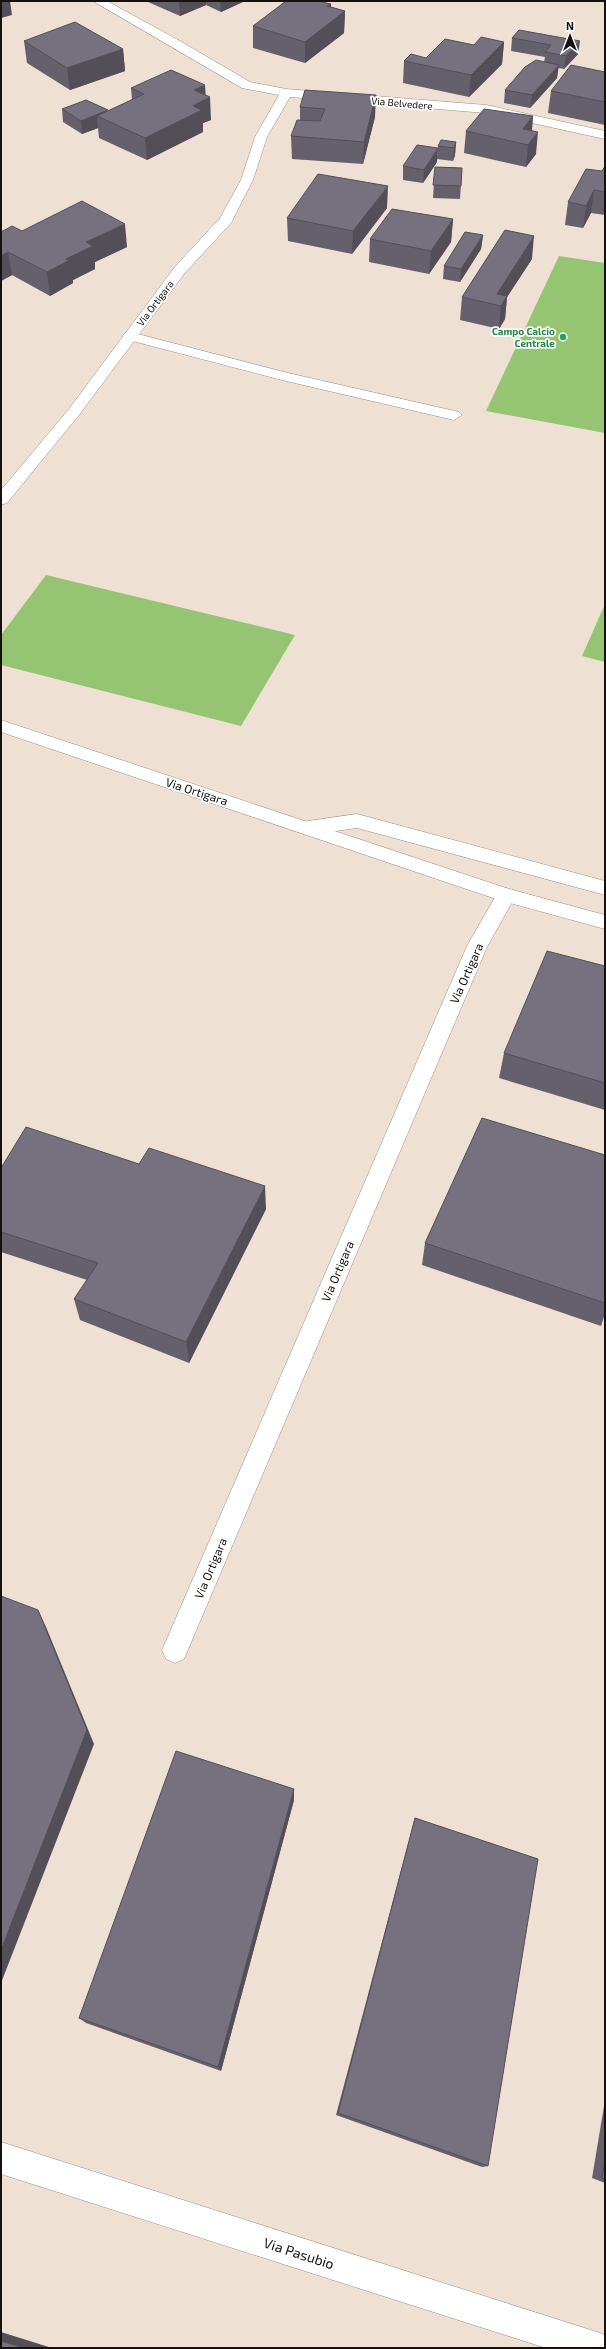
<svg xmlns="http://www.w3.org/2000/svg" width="606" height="2349" font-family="'Exo 2',sans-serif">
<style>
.green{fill:#95c572}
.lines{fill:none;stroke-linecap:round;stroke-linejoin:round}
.lane-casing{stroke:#9b8f83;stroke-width:1}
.street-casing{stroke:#9b8f83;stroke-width:1}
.secondary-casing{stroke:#9b8f83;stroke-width:1}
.lane{fill:#fff;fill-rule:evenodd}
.street{fill:#fff;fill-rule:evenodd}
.secondary{fill:#fff;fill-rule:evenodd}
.wall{fill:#66606c}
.shaded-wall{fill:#534e58}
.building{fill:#77707e;stroke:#534e58}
.leisure-dot{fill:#2e9e5b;stroke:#fff;stroke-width:1.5}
.labels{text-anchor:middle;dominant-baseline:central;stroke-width:3.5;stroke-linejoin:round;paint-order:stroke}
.far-street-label{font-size:10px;fill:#16110d;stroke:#fff}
.far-leisure-label{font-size:10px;font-weight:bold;fill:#27864d;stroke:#fff;text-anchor:end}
.street-label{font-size:12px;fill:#16110d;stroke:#fff}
.near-street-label{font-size:14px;fill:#16110d;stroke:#fff}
</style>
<rect width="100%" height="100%" fill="#eee1d3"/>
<!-- green -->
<g class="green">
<polygon points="559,256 605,263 605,433 486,411"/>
<polygon points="46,575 295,635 241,726 1,665 1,635"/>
<polygon points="605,604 605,662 582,656"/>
</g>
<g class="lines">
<!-- lane casing -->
<g class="lane-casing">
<g id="lane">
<polygon points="130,332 288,373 459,412 462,415 454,420 286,381 125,339 123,336 125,333"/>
<polygon points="357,814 605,881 605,895 357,828 308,835 301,833 299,828 301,823 308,821"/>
</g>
</g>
<!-- street casing -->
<g class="street-casing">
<g id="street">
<polygon points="93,1 107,1 180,41 250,82 286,89 486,105 605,131 605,139 486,113 290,97 267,137 253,180 231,223 184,274 79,415 7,503 1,505 1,490 69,409 174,268 220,218 241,180 255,137 279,95 242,88"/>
<polygon points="506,888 513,890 516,895 487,947 184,1659 175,1663 166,1659 162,1650 166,1641 467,946 499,890"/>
<polygon points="1,2142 597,2332 605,2335 605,2348 546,2348 1,2174"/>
</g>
</g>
<!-- secondary casing -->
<g class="secondary-casing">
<polygon id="secondary" points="1,720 509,889 605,915 605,929 499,900 1,732"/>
</g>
<!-- lane -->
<use href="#lane" class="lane"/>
<!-- street -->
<use href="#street" class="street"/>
<!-- secondary -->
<use href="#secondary" class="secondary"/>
</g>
<!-- wall -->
<g class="wall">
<polygon points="148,1 245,1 221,12 206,5 180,16 148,2"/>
<polygon points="331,7 345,11 344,33 305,63 253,48 253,26"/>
<polygon points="519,30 578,54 564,69 558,68 557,78 530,108 504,103 505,90 544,62 545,57 511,51 512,38"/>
<polygon points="24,41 123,49 125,71 70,90 27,63"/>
<polygon points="504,42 502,64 469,97 403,83 404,61 426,58 474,45"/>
<polygon points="605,72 605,125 548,113 551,91"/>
<polygon points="131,88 206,96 211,120 203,123 203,132 147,160 99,138 98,128 82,134 63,122 62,109 108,111 132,100"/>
<polygon points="305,90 375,117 363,164 292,159 291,136 300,120 300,107"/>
<polygon points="533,116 532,130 536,154 526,167 464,153 466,131"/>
<polygon points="456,142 455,155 453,161 437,159 438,146"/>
<polygon points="437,162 423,183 403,180 403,166"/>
<polygon points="605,166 605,215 591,213 583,228 565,225 568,202 602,171"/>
<polygon points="435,167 462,168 460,199 433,198"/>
<polygon points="387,208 352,254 288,241 287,218"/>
<polygon points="453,219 451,242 429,274 369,262 370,239"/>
<polygon points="22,231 127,247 95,262 95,269 73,280 73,283 50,296 12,275 1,281 1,232"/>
<polygon points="483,235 481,249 460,282 443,279 444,266"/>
<polygon points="532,259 507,297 505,319 499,329 460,320 462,297"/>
<polygon points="605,966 605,1110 499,1078 504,1053"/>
<polygon points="605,1155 605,1314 601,1326 422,1265 425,1243"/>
<polygon points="1,1168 266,1209 189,1363 80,1320 74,1299 87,1280 1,1252"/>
<polygon points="294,1800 221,2071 86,2023 79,2018"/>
<polygon points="415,1818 488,2166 482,2167 336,2115"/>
<polygon points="605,2100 605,2183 592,2178"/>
</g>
<!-- shaded-wall -->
<g class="shaded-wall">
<polygon points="1,1 10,1 12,15 1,18"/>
<polygon points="179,1 206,1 206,5 180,16"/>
<polygon points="220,1 245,1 221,12"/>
<polygon points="331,4 331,22 345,11 344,33 305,63 305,42 327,6"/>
<polygon points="580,41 578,54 564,69 566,56"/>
<polygon points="504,42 502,64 469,97 471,75"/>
<polygon points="123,49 125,71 70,90 67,68"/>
<polygon points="559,65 557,78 530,108 532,95"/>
<polygon points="205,85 206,99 210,97 211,120 203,123 203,132 147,160 145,138 193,106 194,90"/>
<polygon points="376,95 375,117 363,164 364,142"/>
<polygon points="108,110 97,116 98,128 82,134 81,121"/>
<polygon points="533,116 531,139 523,129"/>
<polygon points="538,132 536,154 526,167 528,145"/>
<polygon points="456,142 455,155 453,161 454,148"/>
<polygon points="438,148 437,162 423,183 424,170"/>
<polygon points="388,186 387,208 352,254 353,231"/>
<polygon points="594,190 591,213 583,228 586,206"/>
<polygon points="453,219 451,242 429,274 431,251"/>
<polygon points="125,224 127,247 95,262 95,269 73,280 73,283 50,296 47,272 66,259 86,242"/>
<polygon points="483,235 481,249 460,282 461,269"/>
<polygon points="534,236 532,259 507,297 505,319 499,329 501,306 497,294"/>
<polygon points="8,252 12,275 1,281 1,256"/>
<polygon points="265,1186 266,1209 189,1363 186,1342"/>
<polygon points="38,1610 46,1627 94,1744 1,1983 1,1950"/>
<polygon points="294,1789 294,1800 221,2071 218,2067"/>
<polygon points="1,2332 52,2348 24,2348 1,2341"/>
</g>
<!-- building -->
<g class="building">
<polygon points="286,1 318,1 331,4 327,6 345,11 305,42 253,26"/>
<polygon points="75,22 123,49 67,68 24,41"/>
<polygon points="519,30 580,41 566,56 545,52 551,45 512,38"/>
<polygon points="481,37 504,42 471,75 404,61 411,54 426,58 445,39 474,45"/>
<polygon points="536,60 559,65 532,95 505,90 525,67"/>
<polygon points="571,65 605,72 605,102 551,91"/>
<polygon points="171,70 205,85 194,90 210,97 193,106 202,110 145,138 97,116 144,94 131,88"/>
<polygon points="305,90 376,95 364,142 291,136 297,120 320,121 325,109 300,107"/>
<polygon points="86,100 108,110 81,121 62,109"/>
<polygon points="484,109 533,116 523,129 538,132 528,145 466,131"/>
<polygon points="441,140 456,142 454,148 438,146"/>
<polygon points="417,145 438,148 424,170 403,166"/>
<polygon points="605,166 605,192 594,190 586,206 568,202 586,169 602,171"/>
<polygon points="435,167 462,168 461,186 433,185"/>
<polygon points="318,174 388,186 353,231 287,218"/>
<polygon points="82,201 125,224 86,242 93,246 66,259 70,260 47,272 8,252 1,256 1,232 12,226 22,231"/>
<polygon points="392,209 453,219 431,251 370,239"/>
<polygon points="505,230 534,236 497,294 507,296 501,306 462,297"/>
<polygon points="465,232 483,235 461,269 444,266"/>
<polygon points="547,951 605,966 605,1083 504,1053"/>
<polygon points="482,1118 605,1155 605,1303 425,1243"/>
<polygon points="26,1127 139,1164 149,1148 265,1186 186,1342 74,1299 98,1263 1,1232 1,1168"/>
<polygon points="1,1596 38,1610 87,1730 1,1950"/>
<polygon points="176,1751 294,1789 218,2067 79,2018"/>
<polygon points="415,1818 538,1859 488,2166 338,2113"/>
<polygon points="605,2160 605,2179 602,2178"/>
<polygon points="1,2341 24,2348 1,2348"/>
</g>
<!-- markers -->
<circle class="leisure-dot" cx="563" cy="337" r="4"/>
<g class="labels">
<!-- far-street labels -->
<g class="far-street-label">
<text transform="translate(402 103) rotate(5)">Via Belvedere</text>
<text transform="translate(155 303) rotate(-53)">Via Ortigara</text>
</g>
<!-- far-leisure labels -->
<g class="far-leisure-label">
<text x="555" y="331">Campo Calcio<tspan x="555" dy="12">Centrale</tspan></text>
</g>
<!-- street labels -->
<g class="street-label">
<text transform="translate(197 791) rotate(18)">Via Ortigara</text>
<text transform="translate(466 973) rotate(-66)">Via Ortigara</text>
<text transform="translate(337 1271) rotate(-67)">Via Ortigara</text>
<text transform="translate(210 1568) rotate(-67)">Via Ortigara</text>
</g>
<!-- near-street labels -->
<g class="near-street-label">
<text transform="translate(299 2253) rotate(18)">Via Pasubio</text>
</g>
</g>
<!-- border -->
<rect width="606" height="2349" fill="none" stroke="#16110d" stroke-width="4"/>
<!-- north arrow -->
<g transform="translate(570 36)" stroke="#ffffff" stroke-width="3" paint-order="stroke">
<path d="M0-3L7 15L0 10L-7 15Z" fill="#16110d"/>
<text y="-6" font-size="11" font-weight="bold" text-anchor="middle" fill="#16110d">N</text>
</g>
</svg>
